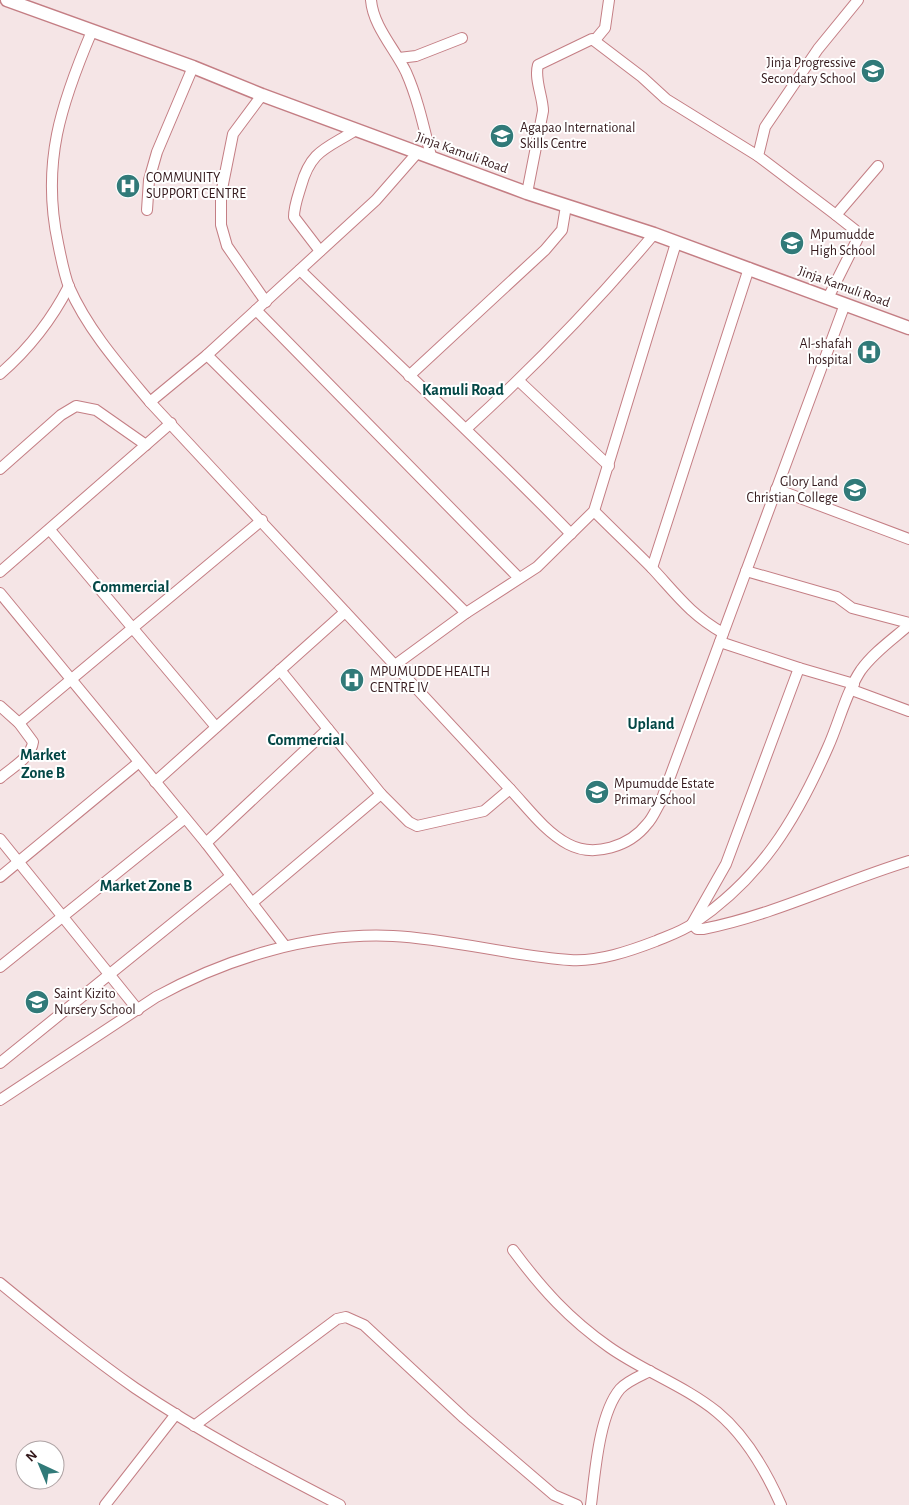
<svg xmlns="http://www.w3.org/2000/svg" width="909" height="1505" font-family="'Alegreya Sans',sans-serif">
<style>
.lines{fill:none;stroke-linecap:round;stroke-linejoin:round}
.minor-casing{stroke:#c47e84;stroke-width:12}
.major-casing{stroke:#c47e84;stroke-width:15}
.minor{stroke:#fff;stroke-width:10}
.major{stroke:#fff;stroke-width:12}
.labels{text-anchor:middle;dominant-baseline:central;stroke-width:4;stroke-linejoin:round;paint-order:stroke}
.poi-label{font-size:14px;fill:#34191c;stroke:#fff;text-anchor:start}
.street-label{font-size:14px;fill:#34191c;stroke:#fff}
.quarter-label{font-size:16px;font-weight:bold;fill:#034746;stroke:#fff}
</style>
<rect width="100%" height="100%" fill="#f5e5e6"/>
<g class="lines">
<!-- minor casing -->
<g class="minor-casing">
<g id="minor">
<path d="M371,0C373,26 395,49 406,72C418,99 424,128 431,156"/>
<path d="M92,31C61,104 41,163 58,243C61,258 64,274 69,287C88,330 120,366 150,402L510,789C527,807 545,832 568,844C594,858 630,846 647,824C653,818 656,809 661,801L845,304"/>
<polyline points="595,40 605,28 609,0"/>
<polyline points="399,58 416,56 462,38"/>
<polyline points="262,95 233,134 221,194 221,225 227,246 266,302"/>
<path d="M527,193L543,111C543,97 534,79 538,65L592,39L642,77L666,99L758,156"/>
<polyline points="147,210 149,180 157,152 193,67"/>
<polyline points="836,215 758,156 765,127 818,49 858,0"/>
<path d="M320,251L294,217C294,206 298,196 301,186C311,150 326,149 356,130"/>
<path d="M300,270C390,358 483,443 571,534"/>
<polyline points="828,298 857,240 855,230 836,215 878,166"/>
<polyline points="256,310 519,578"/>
<polyline points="207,355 466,613"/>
<path d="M0,374C30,348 51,321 69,286"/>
<polyline points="409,376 545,250 562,230 566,206"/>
<polyline points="519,381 609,466"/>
<polyline points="150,402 207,355 376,200 418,152"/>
<path d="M466,429C533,368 596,303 654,234"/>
<polyline points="0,469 61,415 76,406 96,410 146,445"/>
<polyline points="776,489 909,539"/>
<path d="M594,511C613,530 633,549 652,568C677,595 690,614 723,633"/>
<polyline points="50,530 216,727"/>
<polyline points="652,568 749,268"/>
<polyline points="746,571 837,597 852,608 909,623"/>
<polyline points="0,572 171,423"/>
<polyline points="0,593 206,843 285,946"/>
<polyline points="720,642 799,668 854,684"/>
<polyline points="395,665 466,613 537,567 594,511 676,243"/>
<path d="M799,668L726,864L692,924L697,929H703C774,915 840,882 909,861"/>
<polyline points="280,670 381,794 409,822 417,826 484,811 510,789"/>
<polyline points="852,690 909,711"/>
<path d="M0,706L19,723L33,742C31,758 11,768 0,778"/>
<polyline points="19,723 262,520"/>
<polyline points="155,782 345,612"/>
<polyline points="0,839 138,1010"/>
<polyline points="206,843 328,729"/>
<polyline points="0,877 138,763"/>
<polyline points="252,903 381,794"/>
<polyline points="0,967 185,818"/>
<polyline points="0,1063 231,876"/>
<path d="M0,1100L156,997C227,958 312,932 393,936C452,939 511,956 570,960C598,962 630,951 656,941C668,936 683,931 694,923C761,878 796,820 828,747C839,723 846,692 861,670C874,652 893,639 909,625"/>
<path d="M513,1250C542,1289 569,1319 609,1347C643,1371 685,1386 717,1412C746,1436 766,1471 781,1505"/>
<path d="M0,1283C44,1319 88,1355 135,1388C200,1432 270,1469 340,1505"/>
<polyline points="194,1426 337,1319 346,1317 364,1325 464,1418 554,1495 577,1505"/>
<polyline points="105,1505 176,1414"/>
<path d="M591,1505C595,1473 599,1414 620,1389C627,1381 640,1376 650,1371"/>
</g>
</g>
<!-- major casing -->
<g class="major-casing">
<polyline id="major" points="7,0 193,67 262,95 527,193 654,234 909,328"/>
</g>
<!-- minor -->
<use href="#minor" class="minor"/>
<!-- major -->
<use href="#major" class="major"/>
</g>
<!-- icons -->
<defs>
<g id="school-disc" transform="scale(1.25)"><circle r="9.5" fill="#317a79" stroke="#fff"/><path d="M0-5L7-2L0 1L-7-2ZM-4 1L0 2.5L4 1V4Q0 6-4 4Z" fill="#fff"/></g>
<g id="hospital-disc" transform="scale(1.25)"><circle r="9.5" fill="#317a79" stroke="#fff"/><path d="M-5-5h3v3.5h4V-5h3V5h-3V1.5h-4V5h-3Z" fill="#fff"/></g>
</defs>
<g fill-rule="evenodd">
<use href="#school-disc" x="873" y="71"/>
<use href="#school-disc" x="502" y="136"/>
<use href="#hospital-disc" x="128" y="186"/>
<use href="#school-disc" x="792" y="243"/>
<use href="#hospital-disc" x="869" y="352"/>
<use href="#school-disc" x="855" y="490"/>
<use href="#hospital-disc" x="352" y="680"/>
<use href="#school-disc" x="597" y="792"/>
<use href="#school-disc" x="37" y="1002"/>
</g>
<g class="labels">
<!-- poi labels -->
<g class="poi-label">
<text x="856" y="63" text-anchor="end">Jinja Progressive<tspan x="856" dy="16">Secondary School</tspan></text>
<text x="520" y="128">Agapao International<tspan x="520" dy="16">Skills Centre</tspan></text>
<text x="146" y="178">COMMUNITY<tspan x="146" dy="16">SUPPORT CENTRE</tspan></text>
<text x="810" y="235">Mpumudde<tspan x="810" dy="16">High School</tspan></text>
<text x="852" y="344" text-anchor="end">Al-shafah<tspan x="852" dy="16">hospital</tspan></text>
<text x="838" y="482" text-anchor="end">Glory Land<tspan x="838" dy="16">Christian College</tspan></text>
<text x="370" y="672">MPUMUDDE HEALTH<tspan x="370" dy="16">CENTRE IV</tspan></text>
<text x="614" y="784">Mpumudde Estate<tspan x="614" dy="16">Primary School</tspan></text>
<text x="54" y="994">Saint Kizito<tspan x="54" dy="16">Nursery School</tspan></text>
</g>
<!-- street labels -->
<g class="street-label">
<text transform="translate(462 153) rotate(20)">Jinja Kamuli Road</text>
<text transform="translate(844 287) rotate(20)">Jinja Kamuli Road</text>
</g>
<!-- quarter labels -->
<g class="quarter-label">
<text x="463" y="390">Kamuli Road</text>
<text x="131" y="587">Commercial</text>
<text x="651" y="724">Upland</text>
<text x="306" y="740">Commercial</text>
<text x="43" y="755">Market<tspan x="43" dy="18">Zone B</tspan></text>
<text x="146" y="886">Market Zone B</text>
</g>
</g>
<!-- north arrow -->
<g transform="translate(40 1465) rotate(316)"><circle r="24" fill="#ffffff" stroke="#aea3a4"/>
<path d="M0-4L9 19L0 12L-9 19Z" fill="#317a79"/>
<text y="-8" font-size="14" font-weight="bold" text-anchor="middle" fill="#34191c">N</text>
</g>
</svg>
